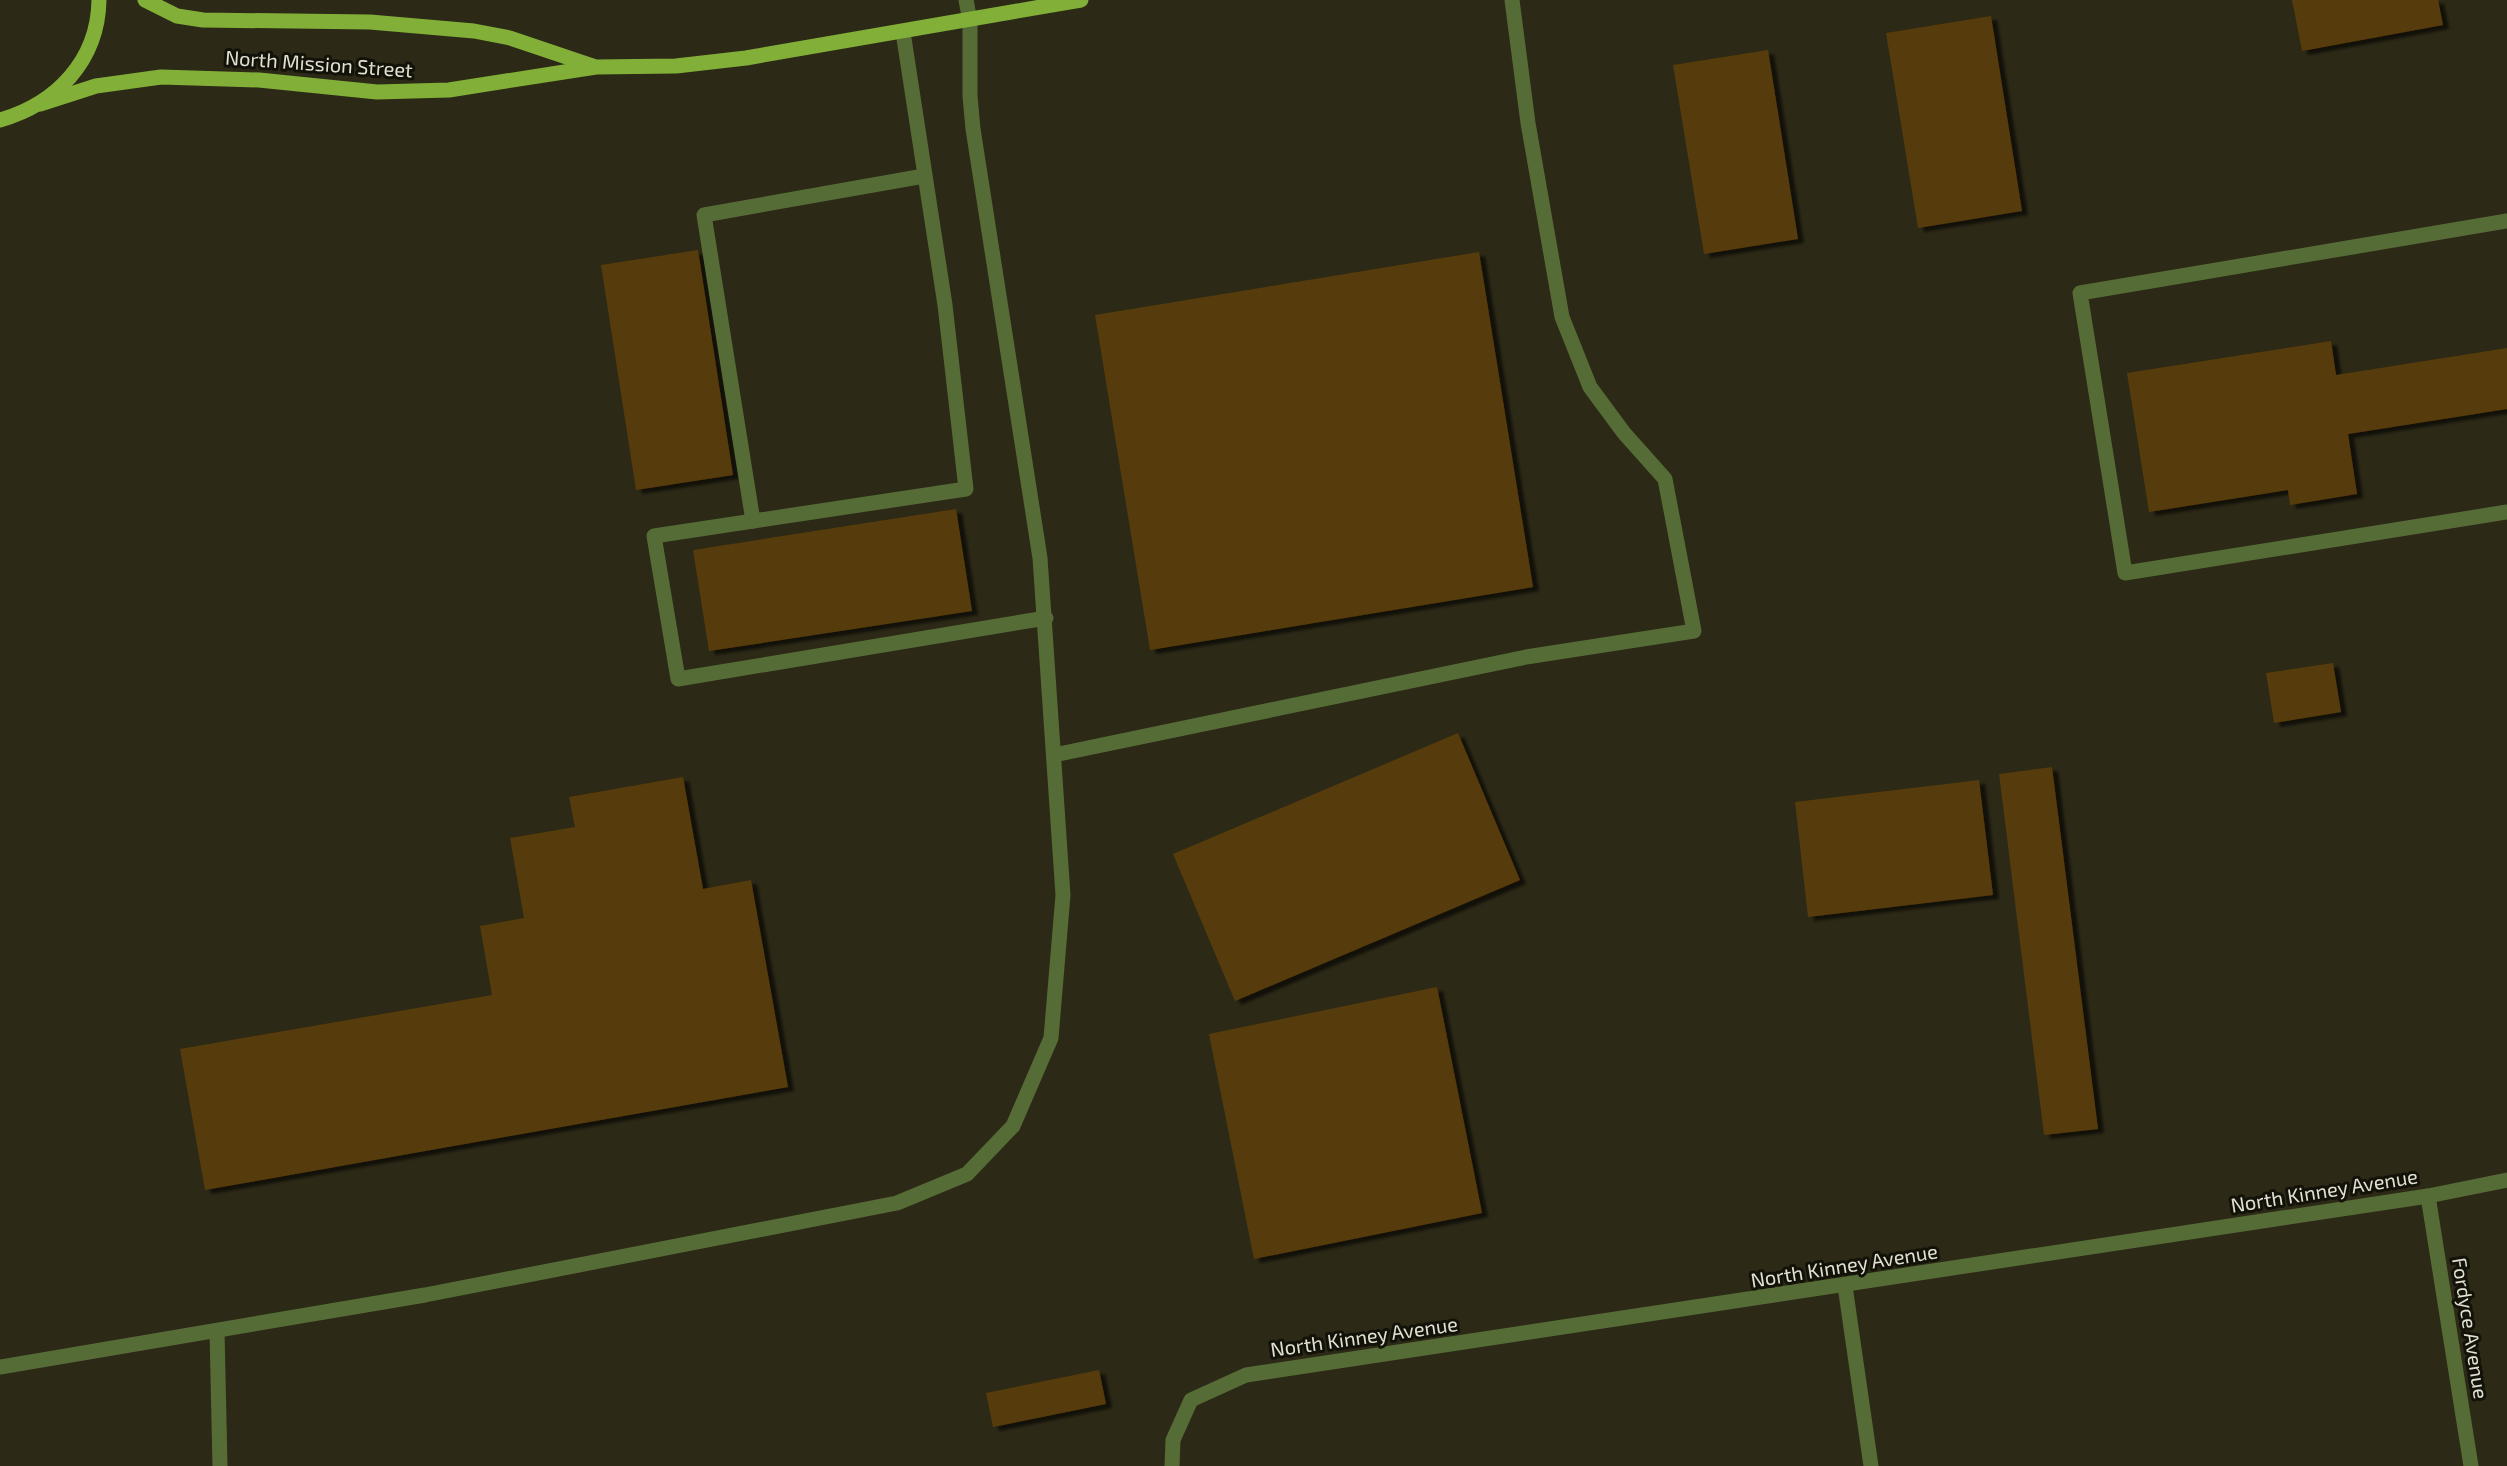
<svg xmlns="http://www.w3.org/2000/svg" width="2507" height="1466" font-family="'Exo 2',sans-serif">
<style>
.building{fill:#573b0a;filter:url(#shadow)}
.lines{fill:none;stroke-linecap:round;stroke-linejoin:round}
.lane{stroke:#566c37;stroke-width:15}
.street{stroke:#566c37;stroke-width:15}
.primary{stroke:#82af38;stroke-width:15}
.labels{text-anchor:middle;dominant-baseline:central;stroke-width:6;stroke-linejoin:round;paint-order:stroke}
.street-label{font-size:20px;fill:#e1e0d3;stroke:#131209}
</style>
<defs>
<filter id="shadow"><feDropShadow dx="6" dy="4" stdDeviation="1.5" flood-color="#0009"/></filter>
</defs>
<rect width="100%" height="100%" fill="#2c2916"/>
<!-- building -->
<g class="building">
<polygon points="2292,0 2438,0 2443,25 2302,51"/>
<polygon points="1991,16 2022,211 1918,228 1886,33"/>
<polygon points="1768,50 1798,239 1704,254 1673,65"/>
<polygon points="698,250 733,475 636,490 601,265"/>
<polygon points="1479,252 1533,587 1150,650 1095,315"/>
<polygon points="2331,341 2336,375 2507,348 2507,409 2348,434 2357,494 2290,505 2288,490 2149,512 2127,373"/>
<polygon points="956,509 972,611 709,651 693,550"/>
<polygon points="2333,663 2341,712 2274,723 2266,673"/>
<polygon points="1458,733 1520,880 1235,1001 1173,854"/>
<polygon points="2052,767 2098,1129 2044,1135 1999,774"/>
<polygon points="683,777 703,889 751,880 788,1087 205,1190 180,1049 492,995 480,926 524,918 510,838 575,827 569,797"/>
<polygon points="1979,780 1993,895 1808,917 1795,802"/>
<polygon points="1437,987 1482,1213 1254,1259 1209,1034"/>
<polygon points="1099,1370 1106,1404 993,1427 986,1393"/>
</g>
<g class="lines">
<!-- lane -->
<g class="lane">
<polyline points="903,32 945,305 966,489 654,536 678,679 1046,618"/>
<polyline points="2507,221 2080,293 2125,573 2507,512"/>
<polyline points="753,521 704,215 924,176"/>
<polyline points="1054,755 1526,657 1694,631 1665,479 1624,433 1590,387 1562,317 1528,123 1512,0"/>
<polyline points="217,1331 220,1466"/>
<polyline points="0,1367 425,1295 897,1203 967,1174 1013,1126 1051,1038 1063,895 1040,558 973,129 970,96 970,21"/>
</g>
<!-- street -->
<g class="street">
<polyline points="966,0 970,21"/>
<polyline points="2428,1196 2471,1466"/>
<polyline points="1845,1286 1871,1466"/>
<polyline points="1172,1466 1173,1440 1191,1400 1246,1375 2428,1196 2507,1180"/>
</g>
<!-- primary -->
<g class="primary">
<polyline points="145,0 177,16 203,20 370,22 474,31 510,38 593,66"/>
<polyline points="40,104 96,86 161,77 259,80 377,92 449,90 596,67 676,66 746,58 1081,0"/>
<path d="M0,120C56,104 98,61 99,0"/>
</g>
</g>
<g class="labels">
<!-- street labels -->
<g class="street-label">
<text transform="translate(319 63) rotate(4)">North Mission Street</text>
<text transform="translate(2324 1190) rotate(-9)">North Kinney Avenue</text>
<text transform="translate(1844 1265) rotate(-9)">North Kinney Avenue</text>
<text transform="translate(2471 1328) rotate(81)">Fordyce Avenue</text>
<text transform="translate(1364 1336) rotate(-8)">North Kinney Avenue</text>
</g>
</g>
</svg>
